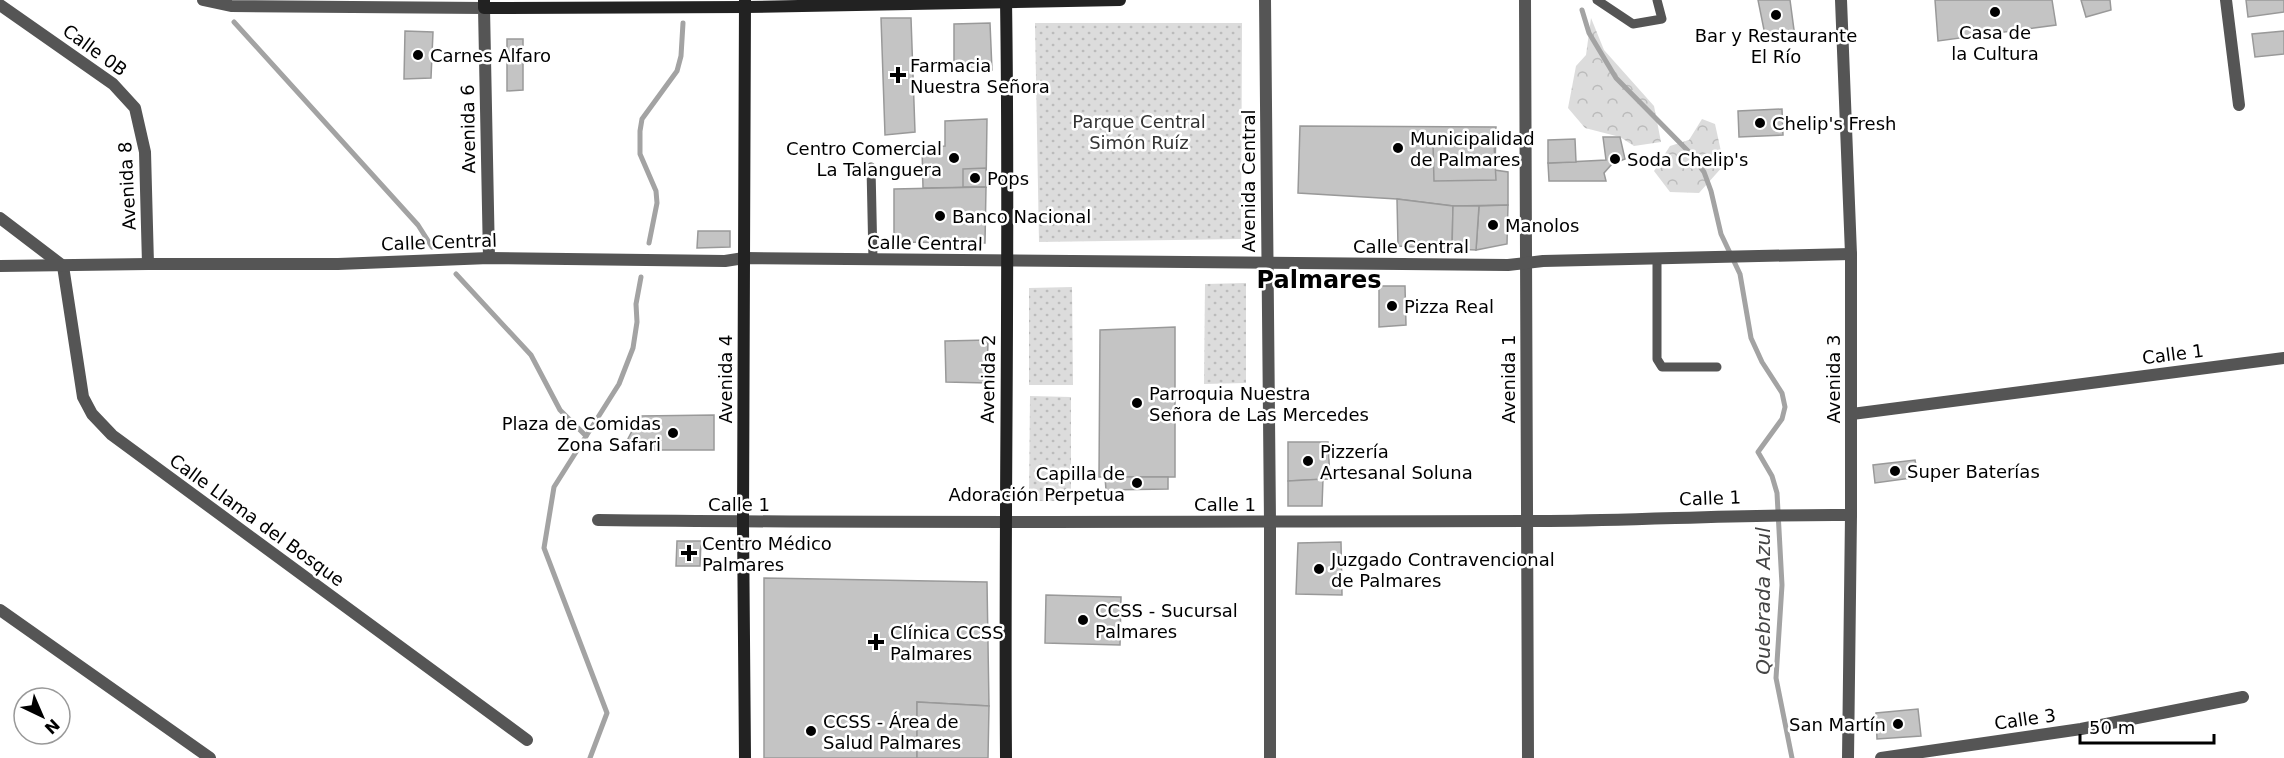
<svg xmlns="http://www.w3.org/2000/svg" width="2284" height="758" font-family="'DejaVu Sans',sans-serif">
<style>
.green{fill:url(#green-dots)}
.forest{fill:url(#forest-crowns)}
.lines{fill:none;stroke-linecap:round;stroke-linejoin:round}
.stream{stroke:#a3a3a3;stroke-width:5}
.building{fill:#c4c4c4;stroke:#999;stroke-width:1.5}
.lane{stroke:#555;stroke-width:9}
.street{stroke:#555;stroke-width:12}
.secondary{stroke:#222;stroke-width:12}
.poi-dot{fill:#000;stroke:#fff;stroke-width:2}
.labels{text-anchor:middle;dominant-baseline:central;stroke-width:5;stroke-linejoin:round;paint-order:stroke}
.poi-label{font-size:18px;fill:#000;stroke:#fff;text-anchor:start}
.street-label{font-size:18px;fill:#000;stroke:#fff}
.park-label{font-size:18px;fill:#333;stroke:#fff}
.water-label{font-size:20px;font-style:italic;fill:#444;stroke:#fff}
.district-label{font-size:24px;font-weight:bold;fill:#000;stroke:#fff}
</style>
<defs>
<pattern id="green-dots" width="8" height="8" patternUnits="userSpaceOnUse" patternTransform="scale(1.5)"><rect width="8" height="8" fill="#dcdcdc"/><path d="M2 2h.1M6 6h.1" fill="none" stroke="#bbb" stroke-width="1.8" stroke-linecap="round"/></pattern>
<pattern id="forest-crowns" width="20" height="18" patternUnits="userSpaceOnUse" patternTransform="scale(1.5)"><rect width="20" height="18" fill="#dcdcdc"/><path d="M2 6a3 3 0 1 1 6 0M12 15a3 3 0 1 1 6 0" fill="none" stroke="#bbb"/></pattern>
</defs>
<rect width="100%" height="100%" fill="#fff"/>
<!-- green -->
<g class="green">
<polygon points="1035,23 1242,23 1241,239 1039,242"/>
<polygon points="1246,283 1246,383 1204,384 1205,284"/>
<polygon points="1072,287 1073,385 1029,385 1029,288"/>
<polygon points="1030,396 1071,397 1071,501 1029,501"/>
</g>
<!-- forest -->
<g class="forest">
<polygon points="1591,18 1604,50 1654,106 1661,142 1634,146 1620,137 1585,128 1568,108 1576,66 1586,55"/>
<polygon points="1702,119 1715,124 1724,165 1699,193 1670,192 1654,171 1670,146 1689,140"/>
</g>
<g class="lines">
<!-- stream -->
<g class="stream">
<polyline points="1582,10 1589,33 1616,78 1690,153 1704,172 1711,191 1721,234 1740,274 1751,338 1762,362 1782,393 1785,407 1782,419 1758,452 1772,476 1777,493 1782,585 1776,678 1792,758"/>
<polyline points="234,22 418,225 432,247"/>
<polyline points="649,243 657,203 656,191 640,154 640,131 642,119 677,71 681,56 683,23"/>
<polyline points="456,274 531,355 560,410 586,436"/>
<polyline points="590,758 607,713 544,548 554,487 619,384 633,348 637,322 636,304 641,277"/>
</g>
</g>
<!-- building -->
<g class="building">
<polygon points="1758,0 1790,0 1794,30 1765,35"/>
<polygon points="1935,0 2052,0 2056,25 1938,41"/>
<polygon points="2081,0 2110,0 2111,10 2086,17"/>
<polygon points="2246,0 2284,0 2284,12 2248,17"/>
<polygon points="881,18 911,18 915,132 885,135"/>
<polygon points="990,23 992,70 954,72 954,24"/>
<polygon points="405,31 433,32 431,78 404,79"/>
<polygon points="2284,31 2284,54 2255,57 2252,34"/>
<polygon points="507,39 523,39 523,90 507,91"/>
<polygon points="1782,109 1783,135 1739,137 1738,111"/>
<polygon points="987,119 986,187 923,188 922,147 945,146 945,121"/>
<polygon points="1300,126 1496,127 1495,170 1508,172 1508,205 1453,206 1397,199 1298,193"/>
<polygon points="1603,137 1620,137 1625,159 1612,164 1604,173 1606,181 1549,181 1548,163 1606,160"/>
<polygon points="1575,139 1576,162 1548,163 1548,140"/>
<polygon points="1433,143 1494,144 1496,180 1434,181"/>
<polygon points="986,168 986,187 963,187 963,169"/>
<polygon points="986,187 985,243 894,242 894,189"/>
<polygon points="1397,199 1453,206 1452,249 1398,246"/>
<polygon points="1508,205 1507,244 1476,250 1479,206"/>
<polygon points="1453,206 1479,206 1476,250 1452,249"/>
<polygon points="698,231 730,231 730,247 697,248"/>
<polygon points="1379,286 1405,286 1406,325 1379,327"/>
<polygon points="1175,327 1175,477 1099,477 1100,330"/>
<polygon points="988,340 987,383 946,382 945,341"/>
<polygon points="714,415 714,450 622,450 640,416"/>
<polygon points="1288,442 1328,442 1330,479 1288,481"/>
<polygon points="1915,460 1918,477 1875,483 1873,465"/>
<polygon points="1105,477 1168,477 1168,489 1106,490"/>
<polygon points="1323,479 1322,506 1288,506 1288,481"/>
<polygon points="677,541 701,541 700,566 676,566"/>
<polygon points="1341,542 1342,595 1296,594 1298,543"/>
<polygon points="764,578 987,582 989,706 917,702 917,758 764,758"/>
<polygon points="1046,595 1121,597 1120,645 1045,643"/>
<polygon points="917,702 989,706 988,758 917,758"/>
<polygon points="1918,709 1921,736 1877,739 1876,713"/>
</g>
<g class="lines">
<!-- lane -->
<g class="lane">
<polyline points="1597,0 1633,24 1662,19 1657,0"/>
<polyline points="871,167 873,260"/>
<polyline points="1657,259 1657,359 1662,367 1717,367"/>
</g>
<!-- street -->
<g class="street">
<polyline points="203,0 231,6 484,8 489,258"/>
<polyline points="1265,0 1270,522 1270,758"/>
<polyline points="1525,0 1528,758"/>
<polyline points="1841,0 1851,254 1851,515 1848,758"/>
<polyline points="2226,0 2239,105"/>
<polyline points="0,5 113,84 135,108 145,152 148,264"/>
<polyline points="0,218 63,266 83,397 92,414 112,435 527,740"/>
<polyline points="0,266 148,264 338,264 489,258 725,261 744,258 1508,265 1543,261 1851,254"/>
<polyline points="1852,414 2284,358"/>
<path d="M598,520C915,524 1232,521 1549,521C1650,520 1750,514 1851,515"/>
<polyline points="0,610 210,758"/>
<polyline points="1881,758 2081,729 2243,697"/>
</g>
<!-- secondary -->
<g class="secondary">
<polyline points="484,0 484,8 745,7 1120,0"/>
<path d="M1006,0C1010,253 1004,505 1006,758"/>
<polyline points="745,758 743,522 745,0"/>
</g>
</g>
<!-- markers -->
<g class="poi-dot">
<circle cx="1995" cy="12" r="6"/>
<circle cx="1776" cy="15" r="6"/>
<circle cx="418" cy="55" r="6"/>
<path d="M895 66h6v6h6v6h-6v6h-6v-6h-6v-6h6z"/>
<circle cx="1760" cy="123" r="6"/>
<circle cx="1398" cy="148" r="6"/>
<circle cx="954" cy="158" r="6"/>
<circle cx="1615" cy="159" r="6"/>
<circle cx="975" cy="178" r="6"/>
<circle cx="940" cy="216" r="6"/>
<circle cx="1493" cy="225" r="6"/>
<circle cx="1392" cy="306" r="6"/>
<circle cx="1137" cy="403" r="6"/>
<circle cx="673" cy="433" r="6"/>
<circle cx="1308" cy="461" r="6"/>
<circle cx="1895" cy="471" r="6"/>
<circle cx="1137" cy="483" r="6"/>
<path d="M686 544h6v6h6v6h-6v6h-6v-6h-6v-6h6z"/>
<circle cx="1319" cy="569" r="6"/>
<circle cx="1083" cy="620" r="6"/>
<path d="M873 633h6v6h6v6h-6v6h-6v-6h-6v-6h6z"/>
<circle cx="1898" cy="724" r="6"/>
<circle cx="811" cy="731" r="6"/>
</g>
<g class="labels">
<!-- poi labels -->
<g class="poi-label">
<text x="1995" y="32" text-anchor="middle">Casa de<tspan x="1995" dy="21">la Cultura</tspan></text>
<text x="1776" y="35" text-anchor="middle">Bar y Restaurante<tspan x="1776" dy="21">El Río</tspan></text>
<text x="430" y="55">Carnes Alfaro</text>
<text x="910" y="65">Farmacia<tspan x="910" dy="21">Nuestra Señora</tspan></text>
<text x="1772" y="123">Chelip's Fresh</text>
<text x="1410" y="138">Municipalidad<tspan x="1410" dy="21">de Palmares</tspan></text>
<text x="942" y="148" text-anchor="end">Centro Comercial<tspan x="942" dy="21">La Talanguera</tspan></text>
<text x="1627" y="159">Soda Chelip's</text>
<text x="987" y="178">Pops</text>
<text x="952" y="216">Banco Nacional</text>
<text x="1505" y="225">Manolos</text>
<text x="1404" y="306">Pizza Real</text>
<text x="1149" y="393">Parroquia Nuestra<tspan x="1149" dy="21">Señora de Las Mercedes</tspan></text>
<text x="661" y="423" text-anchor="end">Plaza de Comidas<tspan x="661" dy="21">Zona Safari</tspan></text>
<text x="1320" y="451">Pizzería<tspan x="1320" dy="21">Artesanal Soluna</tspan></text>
<text x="1907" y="471">Super Baterías</text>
<text x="1125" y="473" text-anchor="end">Capilla de<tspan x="1125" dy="21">Adoración Perpetua</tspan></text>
<text x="702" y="543">Centro Médico<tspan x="702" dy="21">Palmares</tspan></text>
<text x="1331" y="559">Juzgado Contravencional<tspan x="1331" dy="21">de Palmares</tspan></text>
<text x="1095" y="610">CCSS - Sucursal<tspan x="1095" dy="21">Palmares</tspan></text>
<text x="890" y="632">Clínica CCSS<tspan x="890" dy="21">Palmares</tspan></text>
<text x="823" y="721">CCSS - Área de<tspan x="823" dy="21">Salud Palmares</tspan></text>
<text x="1886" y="724" text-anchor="end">San Martín</text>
</g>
<!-- street labels -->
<g class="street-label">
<text transform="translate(95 50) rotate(36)">Calle 0B</text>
<text transform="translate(468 129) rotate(-91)">Avenida 6</text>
<text transform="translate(1248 181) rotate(-90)">Avenida Central</text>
<text transform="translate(127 186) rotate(-93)">Avenida 8</text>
<text transform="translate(439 242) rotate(-2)">Calle Central</text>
<text transform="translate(925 243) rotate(1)">Calle Central</text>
<text x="1411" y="246">Calle Central</text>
<text transform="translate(2173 354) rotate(-7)">Calle 1</text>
<text transform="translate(725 379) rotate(-90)">Avenida 4</text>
<text transform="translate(988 379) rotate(-89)">Avenida 2</text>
<text transform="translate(1508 379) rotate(-90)">Avenida 1</text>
<text transform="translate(1833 379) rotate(-90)">Avenida 3</text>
<text transform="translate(1710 498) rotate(-2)">Calle 1</text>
<text x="739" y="504">Calle 1</text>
<text x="1225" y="504">Calle 1</text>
<text transform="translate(257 520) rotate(36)">Calle Llama del Bosque</text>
<text transform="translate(2025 719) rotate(-8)">Calle 3</text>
</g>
<!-- park labels -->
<g class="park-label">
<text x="1139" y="121">Parque Central<tspan x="1139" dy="21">Simón Ruíz</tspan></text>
</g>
<!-- water labels -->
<g class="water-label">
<text transform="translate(1763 601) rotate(-90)">Quebrada Azul</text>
</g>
<!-- district labels -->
<g class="district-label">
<text x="1319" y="280">Palmares</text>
</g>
</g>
<!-- north arrow -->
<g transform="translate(42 716) rotate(136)"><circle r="28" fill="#ffffff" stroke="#999999" stroke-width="1.5"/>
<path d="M0-4.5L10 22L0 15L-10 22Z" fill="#000000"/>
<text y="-9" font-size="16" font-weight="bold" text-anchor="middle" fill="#000000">N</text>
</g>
<!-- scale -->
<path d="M2080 734v9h134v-9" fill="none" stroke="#000000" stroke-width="3"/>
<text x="2089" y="734" font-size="18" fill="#000000" stroke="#ffffff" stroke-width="4.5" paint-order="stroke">50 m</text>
</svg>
